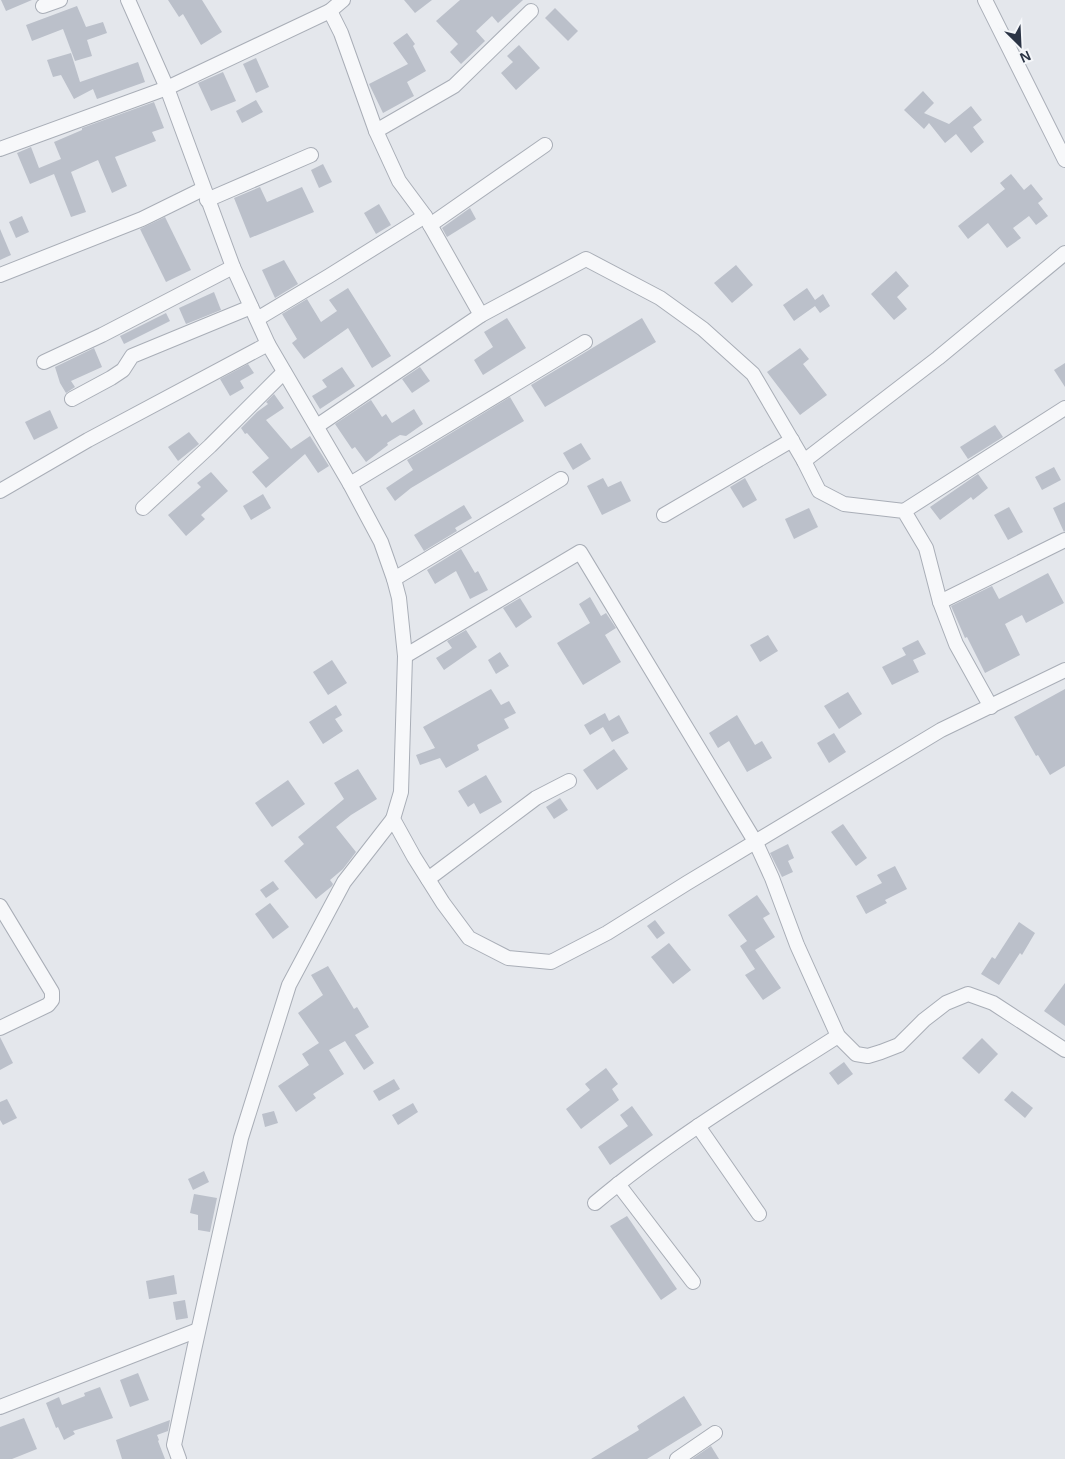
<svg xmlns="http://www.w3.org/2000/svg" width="1065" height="1459" font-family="Arial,sans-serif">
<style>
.building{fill:#bbc0ca}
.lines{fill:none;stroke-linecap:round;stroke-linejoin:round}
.minor-casing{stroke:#a9aeb7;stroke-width:16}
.minor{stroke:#f7f8fa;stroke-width:14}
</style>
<rect width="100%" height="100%" fill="#e4e7ec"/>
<!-- building -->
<g class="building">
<polygon points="1,0 32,0 6,11"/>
<polygon points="168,0 202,0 222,32 201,45 183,14 179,17"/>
<polygon points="404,0 432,0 415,13"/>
<polygon points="460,0 523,0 498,23 492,16 476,31 485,41 461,64 450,52 458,44 436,21"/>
<polygon points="77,6 86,27 103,22 107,33 87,40 92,56 75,61 63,29 32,41 26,25"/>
<polygon points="555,8 578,31 568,41 545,18"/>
<polygon points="407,33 415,44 413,46 426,71 407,82 414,96 383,113 369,84 408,64 393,43"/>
<polygon points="519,45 540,68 516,90 501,73 513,62 507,56"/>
<polygon points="71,53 80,82 138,62 145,82 97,99 93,89 74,99 61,75 53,77 47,60"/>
<polygon points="256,58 269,87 256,93 243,64"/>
<polygon points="223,72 236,101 211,111 198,83"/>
<polygon points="923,91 934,103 924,113 949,124 971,106 982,120 973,127 984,142 971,153 956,134 945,143 929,123 924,129 904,110"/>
<polygon points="256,100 263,112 242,123 236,111"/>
<polygon points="154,102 164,128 152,132 156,141 115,157 127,186 112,193 98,160 71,172 86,212 71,217 54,174 30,184 17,153 31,147 39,168 61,159 54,142 82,130 82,128"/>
<polygon points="323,164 332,182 319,188 311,170"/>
<polygon points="1011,174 1024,190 1031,184 1043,199 1038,203 1048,216 1036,225 1029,216 1013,228 1021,238 1007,248 988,223 968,239 958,226 1005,189 1000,183"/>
<polygon points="260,187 267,202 302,187 314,212 250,238 234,198"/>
<polygon points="379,204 391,225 376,234 364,213"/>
<polygon points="470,208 476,219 447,237 442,228"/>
<polygon points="22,216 29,232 16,238 9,222"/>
<polygon points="165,217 191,270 166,282 140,229"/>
<polygon points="0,229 11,255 0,260"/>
<polygon points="284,260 298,284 275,298 262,270"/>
<polygon points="736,265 753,285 732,303 714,283"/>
<polygon points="896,271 909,286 897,297 907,309 894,320 871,294"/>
<polygon points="348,288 391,356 372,368 348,328 304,359 292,343 297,339 282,314 307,299 321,322 337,311 329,300"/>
<polygon points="807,288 815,300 823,294 830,306 820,313 815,306 794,321 783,305"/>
<polygon points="214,292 221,310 186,324 179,308"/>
<polygon points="166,313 170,321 124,344 120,336"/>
<polygon points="507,318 526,348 483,375 474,360 493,347 484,332"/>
<polygon points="642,318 656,342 545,407 531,385"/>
<polygon points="94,348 102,367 71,381 75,387 66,393 60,383 55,367"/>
<polygon points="800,348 809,359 803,364 827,395 800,415 767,372"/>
<polygon points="1065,363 1065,387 1054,370"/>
<polygon points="248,364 254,373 240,381 244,388 230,396 220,379"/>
<polygon points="342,367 355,386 320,409 312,396 327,387 322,380"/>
<polygon points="420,367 430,381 412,393 402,379"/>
<polygon points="274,394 284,408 266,420 291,449 310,436 329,466 318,473 305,454 266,488 252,472 269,458 247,433 245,434 241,428 257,412 268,404 266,402"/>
<polygon points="510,397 524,421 411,488 395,501 386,488 413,470 407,460"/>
<polygon points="371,400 382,417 386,414 392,423 414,409 423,424 406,436 400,435 387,443 388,445 366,462 355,447 352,449 335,424"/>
<polygon points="50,410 58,428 34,440 25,422"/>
<polygon points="995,425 1003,437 968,459 960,447"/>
<polygon points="189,432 199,444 178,461 168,447"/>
<polygon points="581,443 591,459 573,470 563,453"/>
<polygon points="1054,467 1061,480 1042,490 1035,477"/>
<polygon points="211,472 228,491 201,515 205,519 186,536 168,515 201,487 197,483"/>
<polygon points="978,474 988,488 973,500 971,497 940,520 930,507"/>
<polygon points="603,478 608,487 621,481 631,501 602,515 587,486"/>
<polygon points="745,478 757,500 743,508 730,487"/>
<polygon points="263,494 271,508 251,520 243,506"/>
<polygon points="1065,502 1065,531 1064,532 1053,508"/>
<polygon points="464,505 472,518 455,528 457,531 424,551 414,535"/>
<polygon points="1009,507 1023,532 1008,540 994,515"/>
<polygon points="809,508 818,527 794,539 785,519"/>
<polygon points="461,549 475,573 478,571 488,590 470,599 456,571 435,584 427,570"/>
<polygon points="1048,573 1064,603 1026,623 1022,615 1005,624 1020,655 985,673 967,637 965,638 951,606 992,586 999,599"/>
<polygon points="590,597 601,616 606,613 616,628 605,635 621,662 583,685 557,643 590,623 579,604"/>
<polygon points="520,598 532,617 516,628 503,608"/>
<polygon points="466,630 477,647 444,670 436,658 452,648 447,641"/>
<polygon points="768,635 778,651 760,662 750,645"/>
<polygon points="918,640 926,654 913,660 919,672 892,685 882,667 906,655 902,648"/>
<polygon points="500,652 509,666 496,674 488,660"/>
<polygon points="332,660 347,683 328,695 313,672"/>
<polygon points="491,689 501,705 509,701 516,713 504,719 509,728 477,745 479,750 446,768 440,758 420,765 416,755 435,748 423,727"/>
<polygon points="1065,689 1065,766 1050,775 1038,755 1036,756 1014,717"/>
<polygon points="848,692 862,714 839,729 824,706"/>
<polygon points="336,705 342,715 335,719 343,731 323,744 309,722"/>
<polygon points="605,713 609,721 619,715 629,733 612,742 603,727 590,735 584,725"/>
<polygon points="737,715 755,745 762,741 772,758 747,772 729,741 718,748 709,733"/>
<polygon points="834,733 846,752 829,763 817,743"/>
<polygon points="614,749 628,769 597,790 583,770"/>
<polygon points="358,769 377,799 351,815 336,827 356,852 343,869 330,880 333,884 332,886 316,899 284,861 304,844 298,837 344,799 334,783"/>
<polygon points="486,775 502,802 480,814 474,803 468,807 458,791"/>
<polygon points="288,780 305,804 272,827 255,803"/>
<polygon points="560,798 568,810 554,819 546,807"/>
<polygon points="843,824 867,858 856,866 831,832"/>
<polygon points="788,844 794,858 788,861 793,872 782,877 770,853"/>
<polygon points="895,866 907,889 885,900 887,903 866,914 856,896 882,883 877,875"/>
<polygon points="273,881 279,889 266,898 260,890"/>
<polygon points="757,895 770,914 763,918 775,937 755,950 781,988 763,1000 745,975 755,969 740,946 747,941 728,915"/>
<polygon points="270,903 289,927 273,939 255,914"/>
<polygon points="655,920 665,933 657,939 647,926"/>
<polygon points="1019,922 1035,933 1022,955 1020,953 999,985 981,974 992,957 995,959"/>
<polygon points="669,943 691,970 673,984 651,957"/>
<polygon points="328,966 354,1009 357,1007 369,1027 355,1035 374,1063 364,1070 345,1041 329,1050 344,1074 313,1094 316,1098 296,1112 278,1086 309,1065 302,1054 319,1043 298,1013 323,995 311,975"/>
<polygon points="1065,983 1065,1026 1044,1011"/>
<polygon points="0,1037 13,1063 0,1070"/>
<polygon points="982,1038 998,1054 979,1074 962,1058"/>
<polygon points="844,1062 853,1074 838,1085 829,1073"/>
<polygon points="606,1068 618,1084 612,1089 619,1100 581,1129 566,1109 590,1090 585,1084"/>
<polygon points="394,1079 400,1089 379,1101 373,1091"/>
<polygon points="1012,1091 1033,1108 1025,1118 1004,1100"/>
<polygon points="7,1099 17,1118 3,1125 0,1120 0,1102"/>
<polygon points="413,1103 418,1112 398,1125 392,1115"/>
<polygon points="632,1106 653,1135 610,1165 598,1147 628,1126 620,1115"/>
<polygon points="274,1111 278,1123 265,1127 262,1114"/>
<polygon points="204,1171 209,1182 193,1190 188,1179"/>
<polygon points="194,1194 217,1198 210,1232 198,1230 198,1215 190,1213"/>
<polygon points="627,1216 677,1289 661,1300 610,1226"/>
<polygon points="174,1275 177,1294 149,1299 146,1281"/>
<polygon points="185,1300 188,1318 176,1320 173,1302"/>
<polygon points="138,1373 149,1400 130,1407 120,1380"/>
<polygon points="100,1387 113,1418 73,1431 75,1434 64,1440 58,1427 56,1428 46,1403 59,1397 62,1405 85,1396 84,1393"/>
<polygon points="684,1396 702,1425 647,1459 591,1459 639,1430 637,1426"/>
<polygon points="24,1418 37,1449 12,1459 0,1459 0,1427"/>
<polygon points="170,1420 168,1431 157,1435 159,1440 158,1441 165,1459 122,1459 116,1440"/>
<polygon points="711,1446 719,1459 692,1459"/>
</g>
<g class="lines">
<!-- minor casing -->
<g class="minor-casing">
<g id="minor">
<polyline points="128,0 167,88 233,267 268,344 350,484 381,542 394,579 399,598 405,656 401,792 393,819 414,857 443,903 469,938 508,958 551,962 607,933 687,883 941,730 1065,670"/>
<polyline points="985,0 1065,160"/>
<polyline points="43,6 60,0"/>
<polyline points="330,11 343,0"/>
<polyline points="376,131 454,86 531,11"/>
<polyline points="0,149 167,88 330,11 341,33 376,131 399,181 425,216 481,315"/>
<polyline points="207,200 311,155"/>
<polyline points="430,225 545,145"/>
<polyline points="0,275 142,219 203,189"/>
<polyline points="257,319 329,276 425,216"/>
<polyline points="44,362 102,335 233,267"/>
<polyline points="72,399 111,378 123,370 132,356 251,307"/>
<polyline points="317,426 481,315 586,259 660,298 703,329 753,374 804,461 819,491 844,504 904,511 926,548 940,602 956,644 991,707"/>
<polyline points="804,461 938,358 1065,253"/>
<polyline points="350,484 585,342"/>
<polyline points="0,491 88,440 268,344"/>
<polyline points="143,508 210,446 284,372"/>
<polyline points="904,511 1065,408"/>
<polyline points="664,515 792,440"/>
<polyline points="394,579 561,479"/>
<polyline points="940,602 1065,540"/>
<polyline points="405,656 580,552 756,843 772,878 797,945 838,1036 856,1054 868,1056 881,1052 899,1045 924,1020 946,1003 968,994 993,1003 1065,1050"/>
<polyline points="428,879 536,798 569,781"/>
<polyline points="0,906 52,992 52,1000 48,1005 0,1028"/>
<polyline points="698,1126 759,1214"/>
<polyline points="618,1184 693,1282"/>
<path d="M595,1203C670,1140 755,1089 838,1036"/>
<polyline points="0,1407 198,1330"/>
<polyline points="179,1459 174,1445 194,1350 241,1138 289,985 344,882 393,819"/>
<polyline points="677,1459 715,1433"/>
</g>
</g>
<!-- minor -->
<use href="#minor" class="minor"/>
</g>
<!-- north arrow -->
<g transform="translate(1020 45) rotate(156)" stroke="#f4f6f9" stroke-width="4" paint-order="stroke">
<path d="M0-4L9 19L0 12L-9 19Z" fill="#2b3445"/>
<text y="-8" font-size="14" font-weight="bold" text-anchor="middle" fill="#2b3445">N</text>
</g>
</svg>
